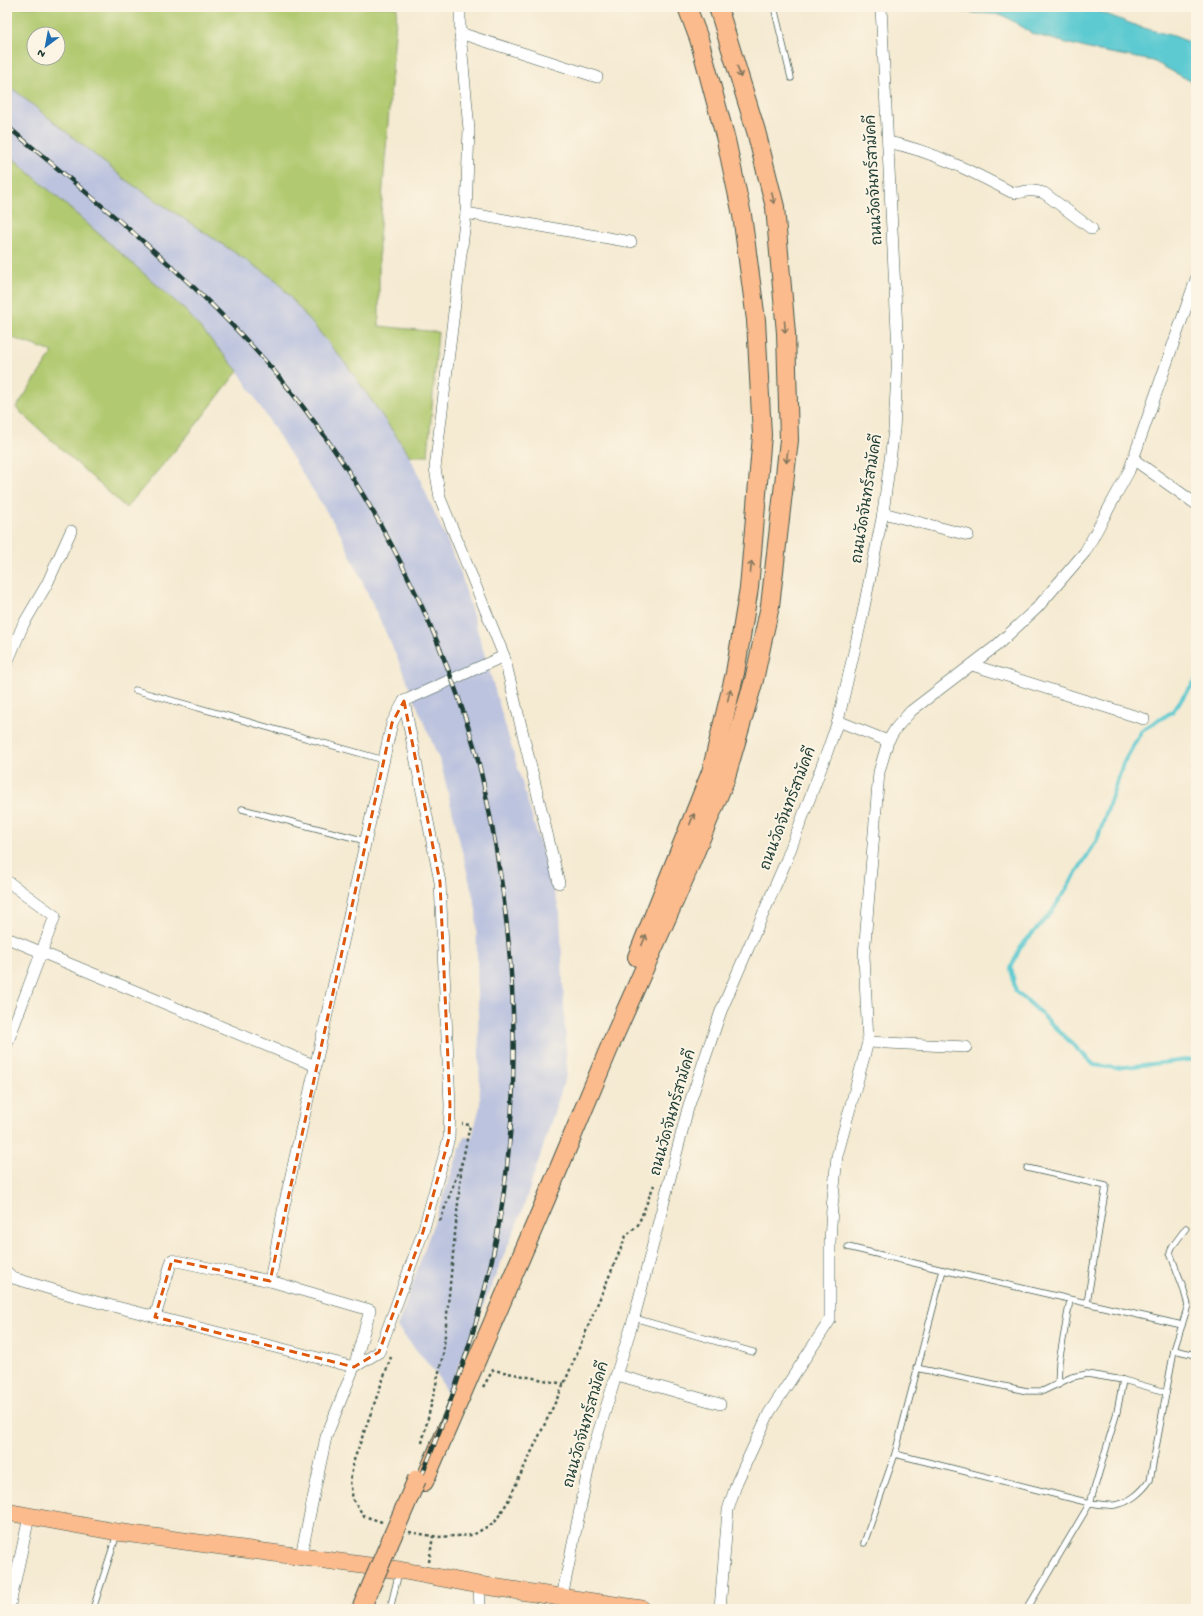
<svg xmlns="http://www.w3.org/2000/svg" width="1203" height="1616" font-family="'Gochi Hand','Playpen Sans Thai',sans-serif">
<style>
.industrial{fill:#bcc3de}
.green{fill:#b1c96f;stroke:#688352;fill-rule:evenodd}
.water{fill:#5dcad1;stroke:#3e8482}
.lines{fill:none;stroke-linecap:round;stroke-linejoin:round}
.stream{stroke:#5dcad1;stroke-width:4}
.service-casing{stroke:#3f574c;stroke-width:7}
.minor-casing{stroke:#3f574c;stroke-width:12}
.primary-casing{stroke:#3f574c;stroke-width:18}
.trunk-casing{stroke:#3f574c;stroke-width:20}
.path{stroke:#3f574c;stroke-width:2.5;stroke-dasharray:3 3;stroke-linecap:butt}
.service{stroke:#fff;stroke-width:5.5}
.minor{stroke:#fff;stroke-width:11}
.primary{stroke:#fbbb8d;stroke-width:17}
.trunk{stroke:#fbbb8d;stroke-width:18}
.rail-casing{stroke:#1f3d34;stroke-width:4.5}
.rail{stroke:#fcf5e5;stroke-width:3;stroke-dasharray:9;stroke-linecap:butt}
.trunk-bridge-casing{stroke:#3f574c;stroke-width:20;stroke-linecap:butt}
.trunk-bridge{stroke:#fbbb8d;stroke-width:18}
.oneway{stroke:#82765c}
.marked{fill:none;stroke:#de580e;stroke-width:3;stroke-dasharray:8 5;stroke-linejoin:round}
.labels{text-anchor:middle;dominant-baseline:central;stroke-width:4;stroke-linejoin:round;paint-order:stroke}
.street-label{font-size:15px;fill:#1f3d34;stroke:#fcf5e5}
</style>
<rect width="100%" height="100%" fill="#fcf5e5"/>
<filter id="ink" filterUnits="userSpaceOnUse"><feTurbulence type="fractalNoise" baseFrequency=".025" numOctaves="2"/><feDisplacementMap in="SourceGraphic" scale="8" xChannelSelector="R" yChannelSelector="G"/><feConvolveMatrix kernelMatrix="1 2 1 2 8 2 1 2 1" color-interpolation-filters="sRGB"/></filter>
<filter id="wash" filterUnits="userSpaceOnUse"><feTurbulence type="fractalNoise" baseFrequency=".012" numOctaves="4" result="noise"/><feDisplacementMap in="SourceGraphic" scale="16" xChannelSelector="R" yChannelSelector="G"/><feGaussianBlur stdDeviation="0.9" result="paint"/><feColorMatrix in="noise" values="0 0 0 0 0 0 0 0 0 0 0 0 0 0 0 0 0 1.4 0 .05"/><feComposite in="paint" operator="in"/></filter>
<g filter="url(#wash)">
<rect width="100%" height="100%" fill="#f5ead2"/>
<!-- industrial -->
<polygon class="industrial" points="7,43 276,280 347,365 410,456 460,571 560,912 567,1073 523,1209 447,1394 438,1376 397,1327 464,1137 472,1137 480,1106 476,909 441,764 396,655 340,533 238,371 184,309 7,153"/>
<!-- green -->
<g class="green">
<path d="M7,7H397L379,239V326L438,332L428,456H410L347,365L276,280L127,181L7,84ZM34,34H58V58H34Z"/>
<polygon points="7,153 184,309 238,371 189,434 126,508 16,408 53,352 7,336"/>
</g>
<!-- water -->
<polygon class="water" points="948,7 1080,7 1098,11 1140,27 1174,36 1196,45 1196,84 1153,61 1089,49 1033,34 1003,15 950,11"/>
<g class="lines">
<!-- stream -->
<polyline class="stream" points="1196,680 1172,712 1142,730 1123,764 1097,840 1051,913 1021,946 1011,968 1016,992 1031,1004 1094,1065 1116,1068 1196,1059"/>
</g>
</g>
<g filter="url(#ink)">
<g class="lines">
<!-- service casing -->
<g class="service-casing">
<g id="service">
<polyline points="774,7 791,78"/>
<polyline points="135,690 384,760"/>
<polyline points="242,809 366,841"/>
<polyline points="1027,1168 1106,1186 1087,1303"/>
<polyline points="848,1247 943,1270"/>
<polyline points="634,1318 753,1352"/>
<polyline points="1182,1325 1188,1305 1183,1287 1170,1253 1172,1247 1186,1228"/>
<polyline points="916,1368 1027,1391 1043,1391 1072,1377 1087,1374 1123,1380"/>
<polyline points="1058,1385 1059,1362 1070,1300"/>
<polyline points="895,1454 1090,1503 1117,1412 1123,1380 1166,1392"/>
<polyline points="864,1543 895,1454 943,1270 1182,1325 1174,1350"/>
<polyline points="93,1609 117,1534"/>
<polyline points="390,1609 399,1572"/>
<path d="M1027,1609L1090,1503C1098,1504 1107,1506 1115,1505C1129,1503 1142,1492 1150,1480L1174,1350L1196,1355"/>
</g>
</g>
<!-- minor casing -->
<g class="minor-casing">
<g id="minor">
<polyline points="460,7 460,33 469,129 466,213 435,468 440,498 504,656 559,883"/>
<polyline points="460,33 597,77"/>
<path d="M888,142C932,151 971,171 1011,192C1018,194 1020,192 1027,191C1033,190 1038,191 1044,193L1092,229"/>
<polyline points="466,213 631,242"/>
<polyline points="1133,459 1196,504"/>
<polyline points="883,513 968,535"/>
<polyline points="7,663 23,625 47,584 71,531"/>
<polyline points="972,665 1144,719"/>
<polyline points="838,721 888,741"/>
<polyline points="7,881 55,916 7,1044"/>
<polyline points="7,938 316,1066"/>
<polyline points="868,1042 966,1047"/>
<polyline points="7,1272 13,1278 81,1298 354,1367 370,1310 270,1281 283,1211 392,723 404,701 504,656"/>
<polyline points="155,1317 172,1260 270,1281"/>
<polyline points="617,1375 720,1404"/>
<polyline points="301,1556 326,1437 354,1367 379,1352 423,1232 449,1138 450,1105 440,882 404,701"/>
<polyline points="479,1585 480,1609"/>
<polyline points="562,1597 591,1456 634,1318 688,1108 721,1011 786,861 826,755 838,721 862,617 883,513 894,430 898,351 881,7"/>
<polyline points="9,1609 29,1517"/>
<polyline points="720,1609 728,1510 737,1482 769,1413 830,1320 830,1242 832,1208 837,1156 868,1042 864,955 879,772 888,741 896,728 911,711 996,646 1037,608 1085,552 1129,471 1196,279"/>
</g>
</g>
<!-- primary casing -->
<g class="primary-casing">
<polyline id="primary" points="7,1512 117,1532 399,1570 479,1585 642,1609"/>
</g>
<!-- trunk casing -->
<g class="trunk-casing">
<g id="trunk">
<polyline points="637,957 711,772 735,673 749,588 762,435 756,320 742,215 726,140 699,39 687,7"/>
<polyline points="424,1482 546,1199 613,1039 685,877 725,780 754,680 770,606 789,440 786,333 775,207 756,131 718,7"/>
</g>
</g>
<!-- path -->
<g class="path">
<polyline points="440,1221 463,1159 470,1125 462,1124"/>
<polyline points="483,1387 493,1370 564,1384"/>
<polyline points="422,1443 443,1355 462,1163"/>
<polyline points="382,1522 364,1516 353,1500 350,1481 354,1460 391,1357"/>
<polyline points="409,1532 438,1537 473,1535 495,1522 507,1503 564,1384 626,1236 638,1225 654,1185"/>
<polyline points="429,1562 433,1536"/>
</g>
<!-- service -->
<use href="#service" class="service"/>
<!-- minor -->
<use href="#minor" class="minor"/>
<!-- primary -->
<use href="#primary" class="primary"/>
<!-- trunk -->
<use href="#trunk" class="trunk"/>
<!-- rail casing -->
<g class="rail-casing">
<path id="rail" d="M7,126C99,204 195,279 274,371C366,479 435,613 475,749C484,781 490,815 496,848C518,975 520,1108 497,1235C472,1365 418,1488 365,1609"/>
</g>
<!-- rail -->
<use href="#rail" class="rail"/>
<!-- trunk-bridge casing -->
<g class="trunk-bridge-casing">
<polyline id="trunk-bridge" points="361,1609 417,1479"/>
</g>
<!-- trunk-bridge -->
<use href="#trunk-bridge" class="trunk-bridge"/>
</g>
<!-- one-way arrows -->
<defs><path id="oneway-shaft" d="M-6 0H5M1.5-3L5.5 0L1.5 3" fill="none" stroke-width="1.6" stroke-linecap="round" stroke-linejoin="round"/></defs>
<g class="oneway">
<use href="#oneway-shaft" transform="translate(739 72) rotate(73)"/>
<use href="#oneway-shaft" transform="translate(773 198) rotate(76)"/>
<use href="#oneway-shaft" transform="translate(785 327) rotate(85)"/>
<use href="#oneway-shaft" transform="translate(787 457) rotate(96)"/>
<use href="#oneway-shaft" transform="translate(751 567) rotate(-85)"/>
<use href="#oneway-shaft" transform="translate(729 695) rotate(-77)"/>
<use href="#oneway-shaft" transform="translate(692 819) rotate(-68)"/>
<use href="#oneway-shaft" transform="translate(644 940) rotate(-68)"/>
</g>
</g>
<!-- marked area -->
<path class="marked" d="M404,701L440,882L450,1105L449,1138L423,1232L379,1352L354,1367L155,1317L172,1260L270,1281L392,723Z"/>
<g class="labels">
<!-- street labels -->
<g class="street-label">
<text transform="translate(875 180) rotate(-93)">ถนนวัดจันทร์สามัคคี</text>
<text transform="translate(868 499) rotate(-81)">ถนนวัดจันทร์สามัคคี</text>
<text transform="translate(789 809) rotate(-69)">ถนนวัดจันทร์สามัคคี</text>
<text transform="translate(674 1113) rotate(-74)">ถนนวัดจันทร์สามัคคี</text>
<text transform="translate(587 1425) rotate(-74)">ถนนวัดจันทร์สามัคคี</text>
</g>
</g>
<!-- margin -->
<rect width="1203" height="1616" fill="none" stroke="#fcf5e5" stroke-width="24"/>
<!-- north arrow -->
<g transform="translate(46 46) rotate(212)"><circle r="19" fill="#fcf5e5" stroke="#a4ab9e"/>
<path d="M0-3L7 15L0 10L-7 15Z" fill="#1f6fb2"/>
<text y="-6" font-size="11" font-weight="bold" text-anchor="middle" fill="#1f3d34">N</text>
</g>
</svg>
